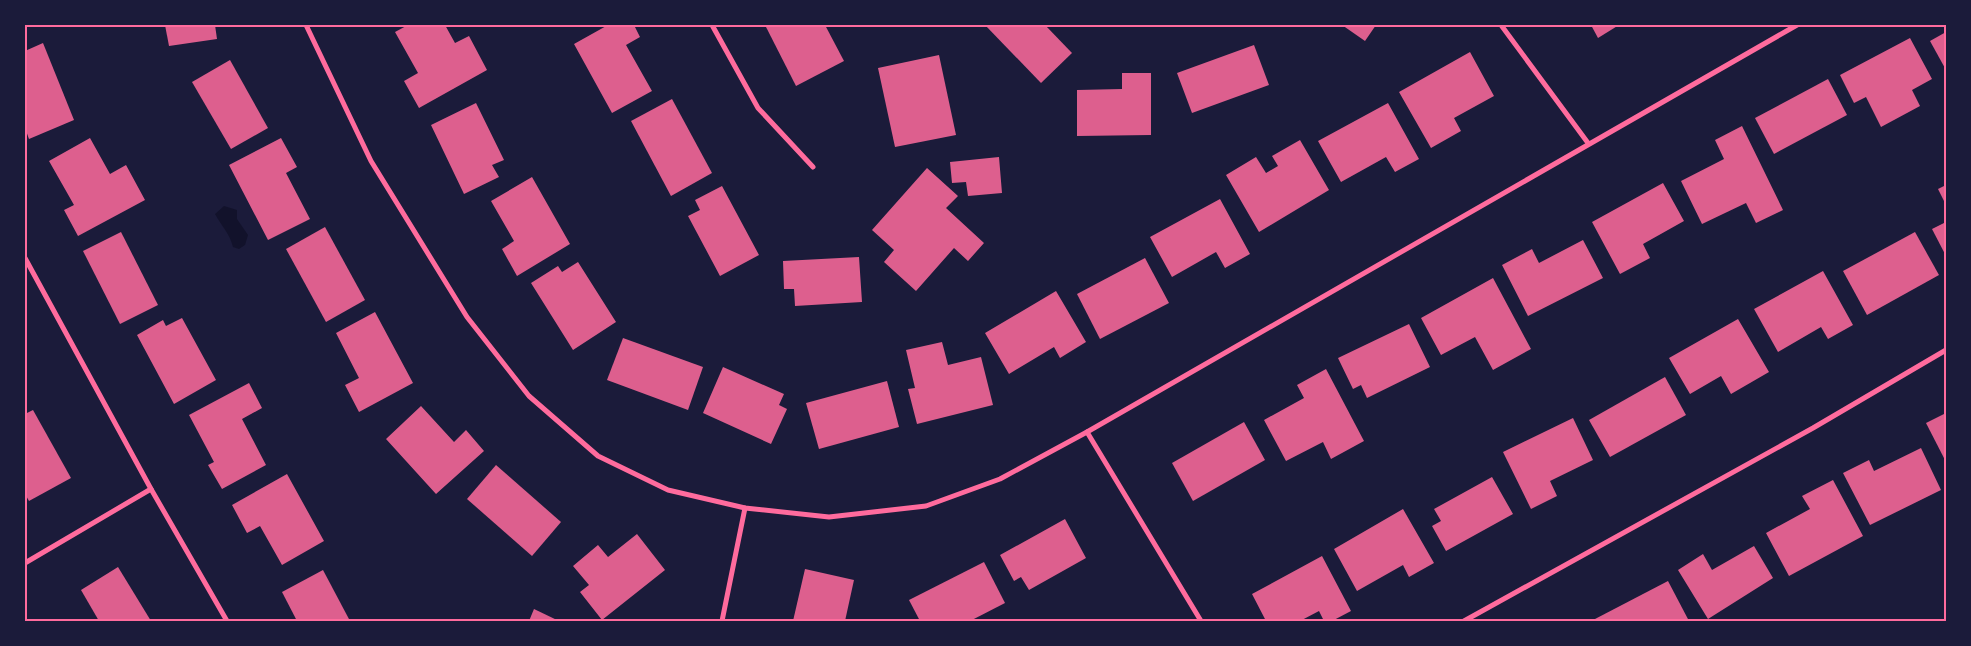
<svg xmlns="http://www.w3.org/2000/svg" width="1971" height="646" font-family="'PT Serif',serif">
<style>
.water{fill:#12122b}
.building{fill:#dd5f8e}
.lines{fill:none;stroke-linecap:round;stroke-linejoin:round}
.minor{stroke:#ff6b9d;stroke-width:5}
.neatline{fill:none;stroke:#ff6b9d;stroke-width:2}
</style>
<rect width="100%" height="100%" fill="#1b1b3a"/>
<!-- water -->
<path class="water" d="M224,206L237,210V219L248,235L245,245L239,249L233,247C229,232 222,227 215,214Z"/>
<!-- building -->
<g class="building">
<polygon points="165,25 215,25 217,39 169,46"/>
<polygon points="408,25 445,25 455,43 469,36 487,70 419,108 404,81 418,73 395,32"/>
<polygon points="608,25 634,25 640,37 626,45 652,91 612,113 574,44"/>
<polygon points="765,25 825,25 844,61 796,86"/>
<polygon points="985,25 1045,25 1072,53 1041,83"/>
<polygon points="1342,25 1376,25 1365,41"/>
<polygon points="1591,25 1619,25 1598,38"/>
<polygon points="1946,32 1946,70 1930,41"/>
<polygon points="1910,38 1932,79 1912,90 1920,106 1881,127 1866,97 1854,103 1840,75"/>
<polygon points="43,43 74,120 29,139 25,128 25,51"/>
<polygon points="1254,45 1269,85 1192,113 1177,73"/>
<polygon points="1470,52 1494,96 1454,118 1461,131 1431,148 1399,92"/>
<polygon points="939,55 956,135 895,147 878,68"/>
<polygon points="230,60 268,128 231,149 192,82"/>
<polygon points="1122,73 1151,73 1151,135 1077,136 1077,90 1122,89"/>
<polygon points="1828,79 1847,115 1774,154 1755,118"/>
<polygon points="672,99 712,173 671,196 631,121"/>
<polygon points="476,103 504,160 492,165 499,177 464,194 431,125"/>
<polygon points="1388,103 1419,159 1395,172 1386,157 1341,182 1318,141"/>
<polygon points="1742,126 1783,210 1756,223 1746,203 1702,224 1681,181 1724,159 1715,140"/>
<polygon points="90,138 110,174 126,165 145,200 78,236 64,210 74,205 49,161"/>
<polygon points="281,138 297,167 286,173 310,219 268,240 229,165"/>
<polygon points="1300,140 1329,190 1259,232 1226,175 1256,157 1266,173 1278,166 1272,156"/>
<polygon points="999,157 1002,193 968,196 966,182 952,183 950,162"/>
<polygon points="927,168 958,196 946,208 984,243 968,261 954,248 916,291 884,262 894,250 872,230"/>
<polygon points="532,177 570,244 517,276 502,249 514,241 491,201"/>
<polygon points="1663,183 1684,221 1643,244 1650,258 1620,274 1592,222"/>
<polygon points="1946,185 1946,205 1938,189"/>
<polygon points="722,186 759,255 720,276 688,216 700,210 695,200"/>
<polygon points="1220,199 1250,254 1225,268 1216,252 1172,277 1150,237"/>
<polygon points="1946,222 1946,256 1932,229"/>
<polygon points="325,227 365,300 326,322 286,249"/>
<polygon points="121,232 158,305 120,324 83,251"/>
<polygon points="1915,232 1939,275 1867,315 1843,271"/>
<polygon points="1583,240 1603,278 1528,316 1502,265 1532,249 1539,263"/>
<polygon points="859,257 862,302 795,306 794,289 784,289 783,261"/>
<polygon points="1145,258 1169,303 1100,339 1077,294"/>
<polygon points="578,262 616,322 573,350 531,283 558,266 562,272"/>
<polygon points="1823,271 1853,325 1828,339 1821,327 1778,352 1754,309"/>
<polygon points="1493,278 1531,349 1493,370 1475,337 1441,355 1421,318"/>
<polygon points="1056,291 1086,342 1060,358 1054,347 1009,374 985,333"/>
<polygon points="375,312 413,383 359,412 345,385 359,378 336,333"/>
<polygon points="182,318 216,380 174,404 137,335 163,320 166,326"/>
<polygon points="1738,319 1769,372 1731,394 1721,376 1690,394 1669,358"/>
<polygon points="1409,324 1430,367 1367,398 1361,385 1353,389 1338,358"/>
<polygon points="623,338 703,367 688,410 607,380"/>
<polygon points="942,342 948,365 981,357 993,405 917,424 908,389 915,388 906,350"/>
<polygon points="723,367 784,394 779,405 787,409 771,444 703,413"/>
<polygon points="1326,369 1364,441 1331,459 1323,442 1286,461 1264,420 1304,398 1297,385"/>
<polygon points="1665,377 1686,415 1610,457 1589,420"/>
<polygon points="887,381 899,427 819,449 806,403"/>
<polygon points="249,383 262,408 242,419 266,465 222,489 208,465 214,462 189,415"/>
<polygon points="421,406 454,442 466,430 484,451 436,494 386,439"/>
<polygon points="33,410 71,478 29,501 25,494 25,414"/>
<polygon points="1946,413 1946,462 1926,423"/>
<polygon points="1573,418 1593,460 1550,481 1557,496 1531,509 1503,452"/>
<polygon points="1244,422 1265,460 1193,501 1172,463"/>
<polygon points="1921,448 1941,490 1870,525 1843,473 1869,460 1874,471"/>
<polygon points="496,465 561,522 532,556 467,499"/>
<polygon points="287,474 324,541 282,565 260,526 247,533 232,505"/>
<polygon points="1492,477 1513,514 1446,551 1432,526 1441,521 1434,509"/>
<polygon points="1833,480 1863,536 1789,576 1766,533 1810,509 1802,496"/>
<polygon points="1403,509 1434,563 1409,577 1403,565 1357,591 1334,549"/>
<polygon points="1065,519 1086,558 1029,590 1021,577 1014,581 1000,555"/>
<polygon points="637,534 665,570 602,620 580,592 589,585 573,566 598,545 608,557"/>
<polygon points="1754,546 1773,578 1708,619 1678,570 1703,554 1712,570"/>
<polygon points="1322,556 1351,611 1332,621 1324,621 1319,611 1300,621 1266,621 1252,594"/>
<polygon points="984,562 1005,603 970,621 920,621 909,600"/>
<polygon points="118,567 151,621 99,621 81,590"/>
<polygon points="805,569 854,580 845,621 793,621"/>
<polygon points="323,570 350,621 297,621 282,592"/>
<polygon points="1668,581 1689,621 1596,621 1595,619"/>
<polygon points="534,609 559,621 529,621"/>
</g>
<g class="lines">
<!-- minor -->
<g class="minor">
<polyline points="306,25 371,161 467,317 529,396 598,456 668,490 745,508 829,517 926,506 1000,479 1087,432 1797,25"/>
<polyline points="712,25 758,108 813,167"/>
<polyline points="1501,25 1588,143"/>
<polyline points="25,258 151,489 227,621"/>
<polyline points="1087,432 1201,621"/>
<polyline points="25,563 151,489"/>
<polyline points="722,621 745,508"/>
<polyline points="1464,621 1813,428 1946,350"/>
</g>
</g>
<!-- border -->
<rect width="1971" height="646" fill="none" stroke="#1b1b3a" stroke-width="52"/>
<rect x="26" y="26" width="1919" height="594" class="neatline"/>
</svg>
